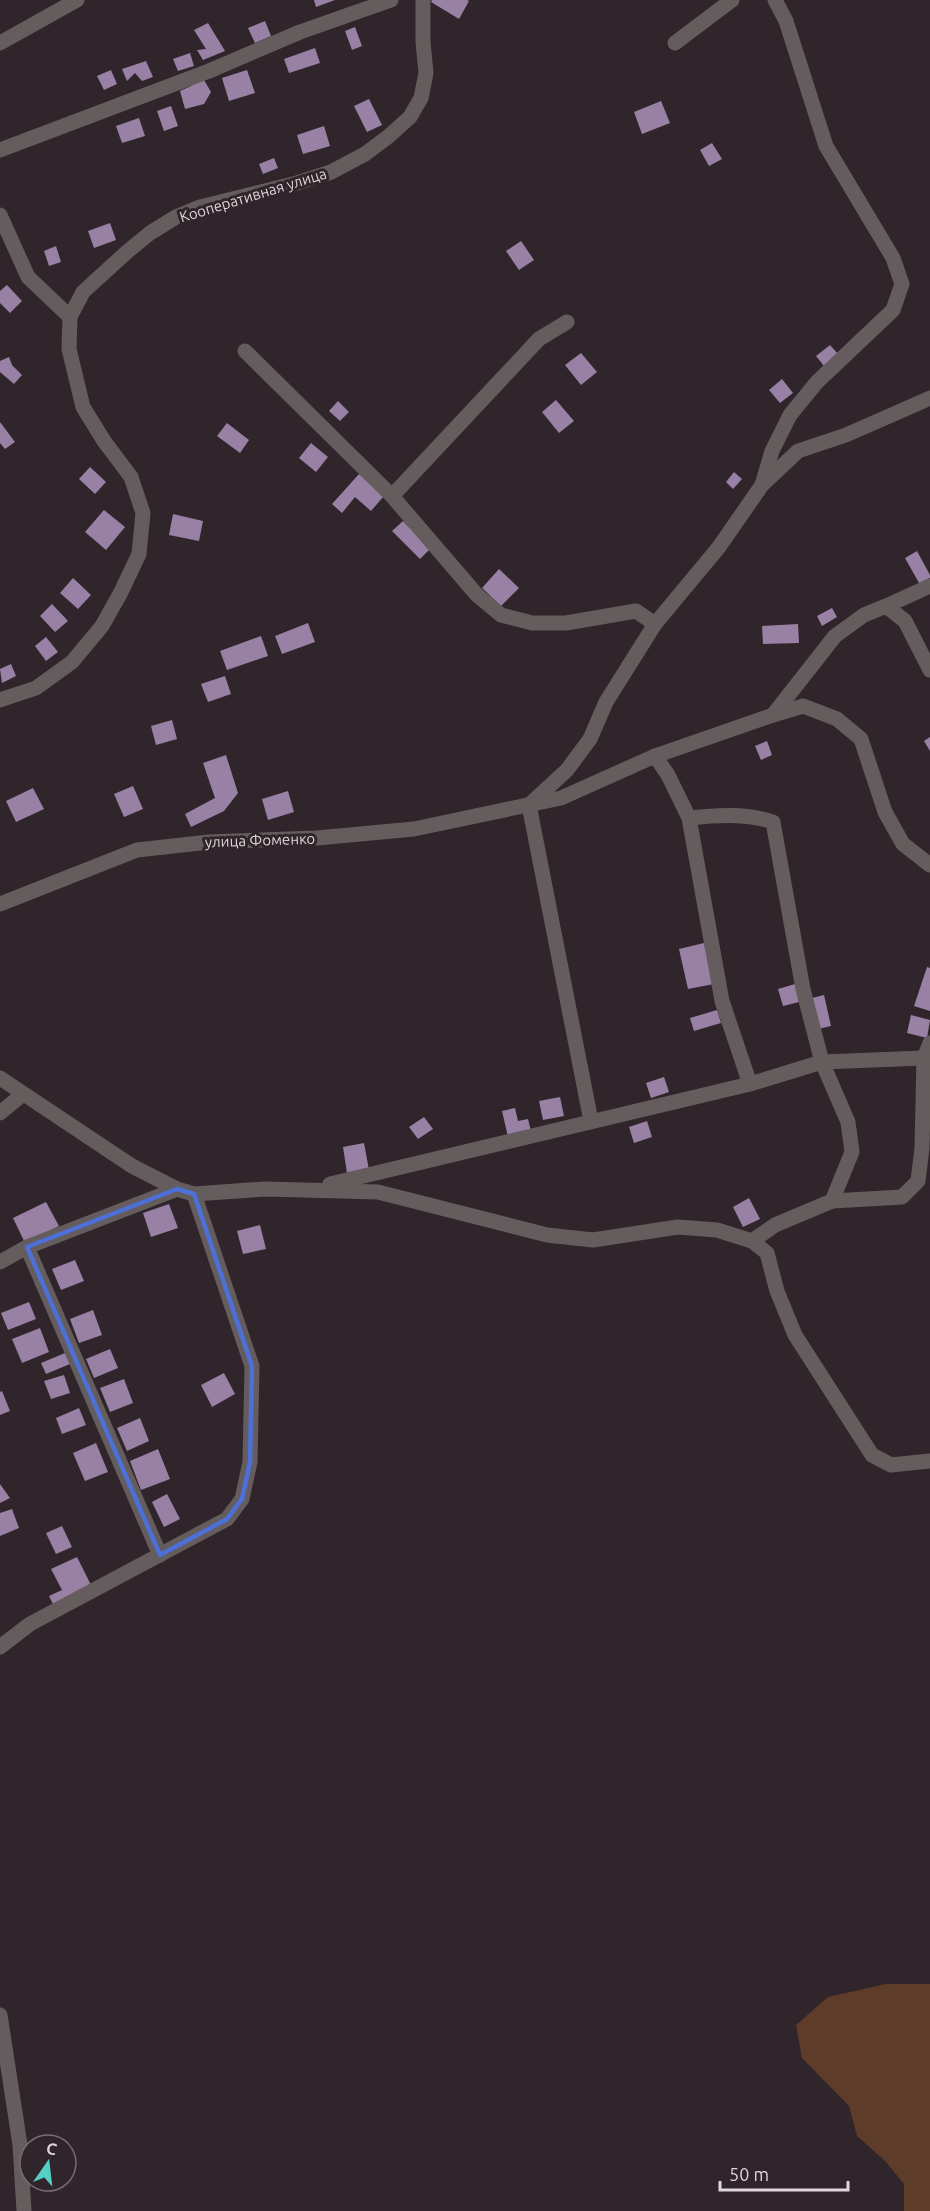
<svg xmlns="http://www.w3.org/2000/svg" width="930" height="2211" font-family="Ubuntu,sans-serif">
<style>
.green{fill:#5e3c2a}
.building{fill:#9980a5}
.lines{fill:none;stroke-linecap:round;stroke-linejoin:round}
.minor{stroke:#655d5d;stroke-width:15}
.marked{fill:none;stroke:#4d70d8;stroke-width:4.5;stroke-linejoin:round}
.labels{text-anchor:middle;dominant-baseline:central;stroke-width:6;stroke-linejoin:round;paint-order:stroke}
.street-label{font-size:15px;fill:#ded6da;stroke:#30252b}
</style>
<rect width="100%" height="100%" fill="#30252b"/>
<!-- green -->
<polygon class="green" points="886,1984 930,1984 930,2211 904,2211 904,2184 885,2161 857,2136 849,2106 802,2058 796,2025 828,1997"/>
<!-- building -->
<g class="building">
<polygon points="314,0 335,0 316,7"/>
<polygon points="432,0 467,0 469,1 459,19 431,2"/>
<polygon points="265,21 271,36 255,43 248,28"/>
<polygon points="208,23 225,51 203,60 197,50 206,49 194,30"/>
<polygon points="355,27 362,46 352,50 345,31"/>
<polygon points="315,48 320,63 289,73 284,59"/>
<polygon points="190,53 194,66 178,71 173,59"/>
<polygon points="146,61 153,77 142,81 135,73 127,81 122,69"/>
<polygon points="111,70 117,84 104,90 97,76"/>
<polygon points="247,70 255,93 229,101 222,78"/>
<polygon points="204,80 211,92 204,104 185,109 180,91"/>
<polygon points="369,99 382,125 367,132 354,106"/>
<polygon points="661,101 670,123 642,134 634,112"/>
<polygon points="171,106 178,126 164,131 157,111"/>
<polygon points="139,118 145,136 122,143 116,126"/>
<polygon points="324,126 330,146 303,154 297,135"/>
<polygon points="712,143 722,159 709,166 700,150"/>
<polygon points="274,158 278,168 263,174 259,164"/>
<polygon points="110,223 116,240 94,248 88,231"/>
<polygon points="521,241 534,260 519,270 506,251"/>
<polygon points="56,246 61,262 49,266 44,251"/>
<polygon points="7,285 22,301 10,313 0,303 0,291"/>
<polygon points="830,345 838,354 824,366 816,356"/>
<polygon points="581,353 597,372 581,385 565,365"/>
<polygon points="9,357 12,365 22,375 14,384 0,372 0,361"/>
<polygon points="782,379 793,393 780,403 769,390"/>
<polygon points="556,400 574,421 559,433 542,412"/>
<polygon points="338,401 349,412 340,421 329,411"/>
<polygon points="0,422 15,442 5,449 0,443"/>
<polygon points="227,423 249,440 240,453 217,436"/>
<polygon points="311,443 328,457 316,472 299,458"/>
<polygon points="90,467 106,482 95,494 79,479"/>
<polygon points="734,472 742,479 733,489 726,482"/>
<polygon points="359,474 384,496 371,511 355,497 342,513 332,504"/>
<polygon points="104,510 125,527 106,550 85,532"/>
<polygon points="173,514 203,521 199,541 169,535"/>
<polygon points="403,521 430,549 420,559 392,531"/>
<polygon points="917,551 930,575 930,578 919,583 905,558"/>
<polygon points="499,569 519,588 501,606 482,588"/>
<polygon points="73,578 91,595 78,609 60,593"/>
<polygon points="52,604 68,621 55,632 40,616"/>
<polygon points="832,608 837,617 822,626 817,616"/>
<polygon points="308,623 315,642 282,654 275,636"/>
<polygon points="798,624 799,643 763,644 762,626"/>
<polygon points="261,636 268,656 227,670 220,651"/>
<polygon points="46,637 58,652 46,661 35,646"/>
<polygon points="11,664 16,676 2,683 0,669"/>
<polygon points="225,676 231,694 208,702 201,684"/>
<polygon points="172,720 177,739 156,745 151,726"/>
<polygon points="930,737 930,751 924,741"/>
<polygon points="767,741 772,755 761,760 755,746"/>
<polygon points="226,755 238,793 224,811 191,827 185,814 215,798 203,763"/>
<polygon points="133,786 143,809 124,817 114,794"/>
<polygon points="33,788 44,809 16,822 6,801"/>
<polygon points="288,791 294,812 268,820 262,799"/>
<polygon points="704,943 714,984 688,989 679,949"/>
<polygon points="927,967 930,968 930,1011 914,1006"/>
<polygon points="795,984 799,1002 783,1006 778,989"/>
<polygon points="824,995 831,1026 818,1029 812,998"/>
<polygon points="717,1010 721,1023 694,1031 690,1018"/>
<polygon points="911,1015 930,1020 927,1038 907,1033"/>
<polygon points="664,1077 669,1092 651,1098 646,1083"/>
<polygon points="560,1097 564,1116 543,1120 539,1101"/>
<polygon points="515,1108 518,1121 528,1119 531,1131 508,1137 502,1111"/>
<polygon points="424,1117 433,1129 418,1139 409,1127"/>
<polygon points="647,1121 652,1137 634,1143 629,1127"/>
<polygon points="364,1143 369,1170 347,1173 343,1147"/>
<polygon points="749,1198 760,1219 743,1227 733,1207"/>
<polygon points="46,1202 59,1226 25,1243 13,1218"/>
<polygon points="169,1204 178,1228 151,1237 143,1213"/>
<polygon points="260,1225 266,1249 243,1254 237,1231"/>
<polygon points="75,1260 84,1281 61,1290 52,1269"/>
<polygon points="29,1302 36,1319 8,1330 1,1313"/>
<polygon points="93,1310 102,1335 79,1343 70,1319"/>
<polygon points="40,1328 49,1352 22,1363 12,1339"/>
<polygon points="110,1349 118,1368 94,1378 86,1359"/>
<polygon points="65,1353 70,1364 46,1374 41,1363"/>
<polygon points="224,1373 235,1394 212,1407 201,1385"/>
<polygon points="64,1375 70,1393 51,1399 44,1381"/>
<polygon points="124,1379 133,1403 110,1412 100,1388"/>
<polygon points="2,1391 10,1411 0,1415 0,1392"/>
<polygon points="79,1408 86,1425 62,1434 56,1418"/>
<polygon points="140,1418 149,1441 127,1451 117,1428"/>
<polygon points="96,1443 108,1472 85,1481 73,1453"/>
<polygon points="158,1449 170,1479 141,1490 130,1461"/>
<polygon points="0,1484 10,1498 0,1503"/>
<polygon points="167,1494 180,1519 164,1527 152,1502"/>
<polygon points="12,1509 19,1528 0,1536 0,1513"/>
<polygon points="62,1526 72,1547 56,1554 46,1533"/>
<polygon points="77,1557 92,1587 54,1606 49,1596 62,1590 51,1569"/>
</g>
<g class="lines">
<!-- minor -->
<g class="minor">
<polyline points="0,43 77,0"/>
<polyline points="675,43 732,0"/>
<polyline points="0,150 209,71 300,32 391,0"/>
<polyline points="0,215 28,277 70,317"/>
<polyline points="245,351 392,496 477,595 501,615 532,623 566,623 636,611 655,624"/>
<polyline points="762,485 772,451 790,415 817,382 893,310 902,284 893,258 826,146 786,21 775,0"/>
<polyline points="392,496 539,339 567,322"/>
<polyline points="886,606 930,586"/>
<polyline points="0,700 36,688 72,662 102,626 121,592 139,554 143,513 131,477 104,441 83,407 69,349 70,317 83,292 128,251 150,233 176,217 200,207 297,183 331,172 365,154 389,136 410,117 421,98 426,73 423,42 423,0"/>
<polyline points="773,715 835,636 864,615 886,606 905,621 930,670"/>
<polyline points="655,756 668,775 689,818 722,1001 750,1084"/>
<polyline points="529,805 567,770 590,739 606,702 655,624 719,547 762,485 798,451 846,435 930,398"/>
<polyline points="529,805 591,1121"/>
<path d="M689,818C716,815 747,813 773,822L803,989L822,1062L848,1122L852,1152L832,1201"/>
<polyline points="0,904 137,850 209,842 317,838 414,829 561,798 655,756 773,715 803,706 837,719 861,739 885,812 903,844 930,865"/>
<polyline points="0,1078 132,1166 177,1189 194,1194 252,1366 250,1462 242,1499 227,1519 30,1624 0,1647"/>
<polyline points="0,1113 23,1094"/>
<polyline points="330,1184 750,1084 822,1062 924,1058"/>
<polyline points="194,1194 265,1189 378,1192 547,1235 593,1240 678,1227 717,1230 752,1241 775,1225 832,1201 902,1197 918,1181 922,1148 924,1058 930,1043"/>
<polyline points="752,1241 767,1253 777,1291 795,1335 872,1455 891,1465 930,1461"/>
<polyline points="27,1247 160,1555"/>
<polyline points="0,1262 27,1247 177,1189"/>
<polyline points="0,2015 20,2145 24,2211"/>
</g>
</g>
<!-- marked area -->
<path class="marked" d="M177,1189L194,1194L252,1366L250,1462L242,1499L227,1519L160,1555L27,1247Z"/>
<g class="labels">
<!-- street labels -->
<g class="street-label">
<text transform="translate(253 195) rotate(-17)">Кооперативная улица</text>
<text transform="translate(260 840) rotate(-2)">улица Фоменко</text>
</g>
</g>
<!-- north arrow -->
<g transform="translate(48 2163) rotate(14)"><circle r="28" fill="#30252b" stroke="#766c71" stroke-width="1.5"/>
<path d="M0-4.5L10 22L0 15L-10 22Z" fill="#55cec5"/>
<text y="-9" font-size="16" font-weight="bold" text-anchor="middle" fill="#ded6da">С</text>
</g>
<!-- scale -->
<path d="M720 2181v9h128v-9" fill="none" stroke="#ded6da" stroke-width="3"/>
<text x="729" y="2181" font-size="18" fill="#ded6da" stroke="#30252b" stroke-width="4.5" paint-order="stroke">50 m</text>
</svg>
